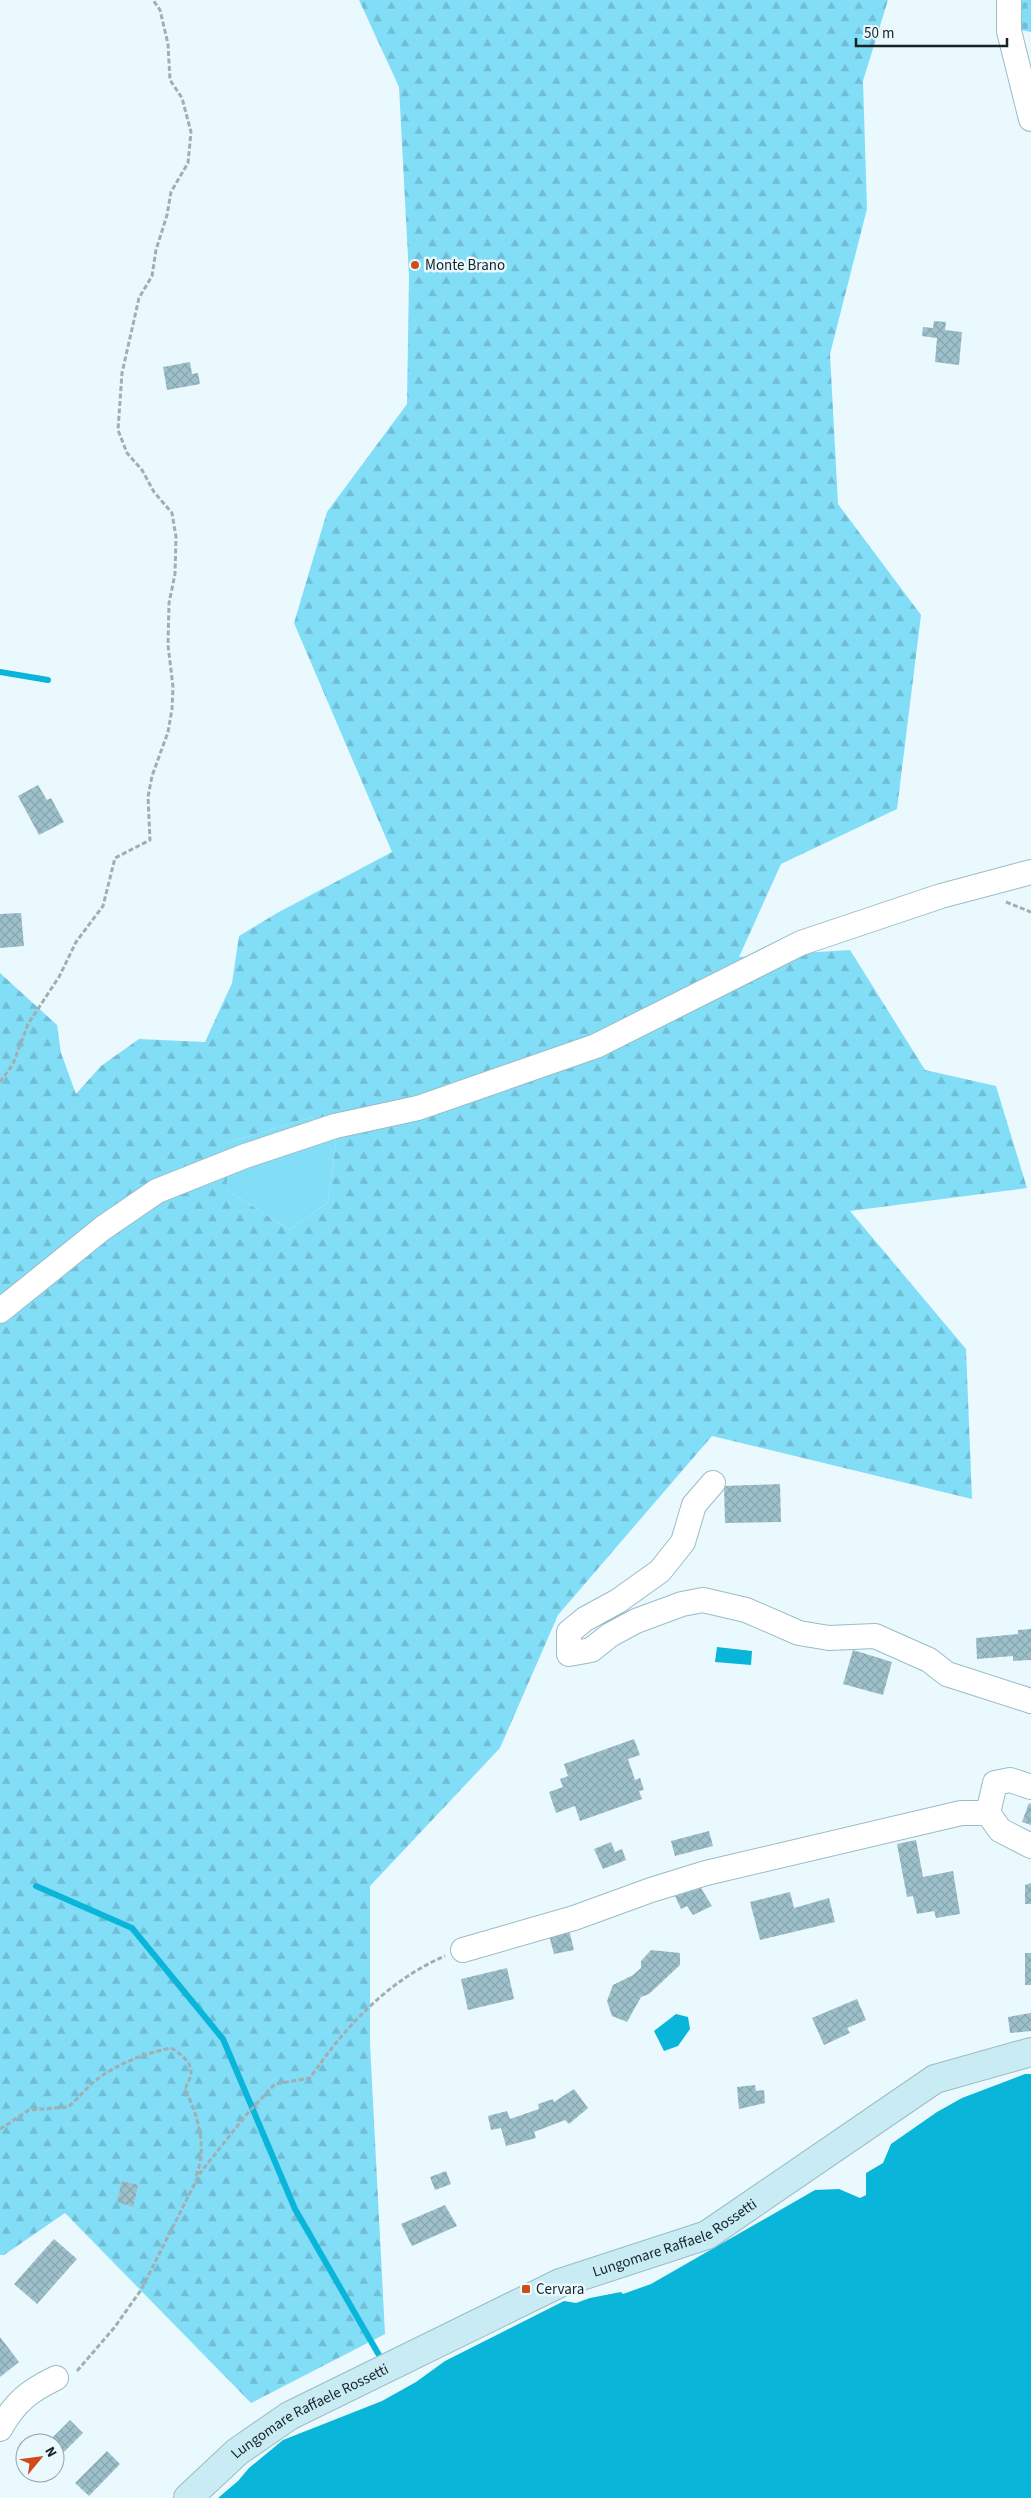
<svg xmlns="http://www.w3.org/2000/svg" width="1031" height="2498" font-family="'Source Sans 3',sans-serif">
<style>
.grass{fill:#82ddf7}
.forest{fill:url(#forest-firs);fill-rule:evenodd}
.cemetery{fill:url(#cemetery-stones)}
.water{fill:#09b5d8}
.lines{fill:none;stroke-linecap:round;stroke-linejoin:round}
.stream{stroke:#09b5d8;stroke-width:6}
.building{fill:url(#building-cross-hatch)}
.street-casing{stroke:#99bcc7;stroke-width:26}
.secondary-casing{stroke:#99bcc7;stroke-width:30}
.path{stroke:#a1afb3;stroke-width:3;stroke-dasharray:5 2.5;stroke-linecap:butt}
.street{stroke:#fff;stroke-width:24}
.secondary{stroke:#c9ebf4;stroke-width:28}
.poi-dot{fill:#d14a18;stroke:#eaf9fd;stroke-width:2}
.labels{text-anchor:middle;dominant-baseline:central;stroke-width:5;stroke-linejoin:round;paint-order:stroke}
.poi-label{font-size:15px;fill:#162327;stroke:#eaf9fd;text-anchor:start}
.street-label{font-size:15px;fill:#162327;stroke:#eaf9fd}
</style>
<defs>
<pattern id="forest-firs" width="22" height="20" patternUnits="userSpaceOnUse" patternTransform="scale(1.25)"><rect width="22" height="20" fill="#82ddf7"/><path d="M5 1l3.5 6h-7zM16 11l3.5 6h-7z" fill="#70bdd4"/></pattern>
<pattern id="cemetery-stones" width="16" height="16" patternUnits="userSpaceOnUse" patternTransform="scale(1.25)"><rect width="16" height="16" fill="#82ddf7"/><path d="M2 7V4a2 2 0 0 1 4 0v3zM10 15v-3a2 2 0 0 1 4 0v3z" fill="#70bdd4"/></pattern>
<pattern id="building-cross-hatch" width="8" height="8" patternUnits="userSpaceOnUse" patternTransform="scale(1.25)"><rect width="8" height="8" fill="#9ec0cb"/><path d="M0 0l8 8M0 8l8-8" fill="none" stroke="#87a5ae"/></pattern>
</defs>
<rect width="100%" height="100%" fill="#eaf9fd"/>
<!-- grass -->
<polygon class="grass" points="312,1117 336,1142 328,1202 290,1230 227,1190 227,1143"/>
<!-- forest -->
<path class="forest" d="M359,0H888L863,81L867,209L830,354L838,504L921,615L897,809L781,864L739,957L850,950L925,1070L996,1086L1027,1188L850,1211L966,1349L972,1499L712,1436L558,1615L500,1748L370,1886V2044L385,2334L251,2403L65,2213L4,2255H0V973L57,1025L61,1053L76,1094L101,1066L139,1039L205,1042L232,983L239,936L277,913L392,852L294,623L327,512L407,404L409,276L399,87ZM312,1117L336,1142L328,1202L290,1230L227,1190V1143Z"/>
<!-- cemetery -->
<polygon class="cemetery" points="1021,0 1031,0 1031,32 1014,29"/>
<!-- water -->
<g class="water">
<polygon points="717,1647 752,1651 751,1665 715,1662"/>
<polygon points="676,2014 688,2017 690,2029 678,2046 664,2051 654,2031"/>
<polygon points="1025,2074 1031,2074 1031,2498 218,2498 238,2481 249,2468 283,2440 382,2401 416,2382 445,2361 564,2301 576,2303 590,2298 621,2292 623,2294 651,2284 815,2190 839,2189 860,2198 866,2195 866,2173 883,2163 891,2144 937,2112 962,2098"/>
</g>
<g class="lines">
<!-- stream -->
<g class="stream">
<polyline points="0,672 48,680"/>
<polyline points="36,1886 132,1928 223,2039 295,2209 383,2362"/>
</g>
</g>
<!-- building -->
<g class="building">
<polygon points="934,321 946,322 945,330 962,332 959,365 935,362 937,338 922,336 923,327 933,328"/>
<polygon points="190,362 192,374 198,373 200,384 167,390 163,367"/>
<polygon points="38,785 47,800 51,798 64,822 39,835 18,796"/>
<polygon points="21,913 24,946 0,948 0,914"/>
<polygon points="780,1484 781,1522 725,1523 724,1486"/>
<polygon points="1031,1629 1031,1660 1013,1661 1013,1656 977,1659 976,1638 1018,1634 1018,1630"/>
<polygon points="853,1650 892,1662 883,1695 843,1684"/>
<polygon points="634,1739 640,1755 628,1759 635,1780 640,1778 644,1790 639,1791 642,1799 580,1821 575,1806 556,1813 549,1792 563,1787 560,1779 568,1776 564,1764"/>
<polygon points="1029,1803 1031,1804 1031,1825 1022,1822"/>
<polygon points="709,1831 713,1846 675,1856 671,1841"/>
<polygon points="916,1840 923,1877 953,1871 960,1914 936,1918 934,1911 917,1914 913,1896 907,1897 897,1844"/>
<polygon points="611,1842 615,1852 622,1849 626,1860 603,1869 594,1849"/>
<polygon points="1031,1883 1031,1904 1025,1904 1025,1885"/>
<polygon points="701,1888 712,1906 693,1915 687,1906 681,1909 675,1896"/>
<polygon points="790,1892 794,1908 829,1898 835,1922 760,1940 750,1902"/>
<polygon points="569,1930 574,1950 554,1954 549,1935"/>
<polygon points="651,1950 680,1953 680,1965 649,1994 641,1997 627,2022 612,2016 607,2001 613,1985 633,1975 641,1968 641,1961"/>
<rect x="1025" y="1953" width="6" height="32"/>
<polygon points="507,1968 514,1999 468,2010 461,1979"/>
<polygon points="857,1999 866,2020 847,2028 850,2033 824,2045 812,2018"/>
<polygon points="1031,2013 1031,2031 1010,2033 1008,2017"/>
<polygon points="755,2085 756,2091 764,2090 765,2103 739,2109 737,2087"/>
<polygon points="574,2089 588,2108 569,2124 565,2120 534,2132 536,2138 506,2146 501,2128 491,2130 488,2116 507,2111 510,2119 539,2109 538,2104 553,2099 554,2102"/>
<polygon points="446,2171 451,2184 435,2190 430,2177"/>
<polygon points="122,2181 138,2185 133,2207 117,2202"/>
<polygon points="445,2205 457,2226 412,2246 401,2224"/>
<polygon points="54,2239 77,2259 37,2304 14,2284"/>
<polygon points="0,2337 19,2362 0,2377"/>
<polygon points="70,2420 83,2433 56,2460 55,2443 47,2443"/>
<polygon points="107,2451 120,2464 89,2496 75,2483"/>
</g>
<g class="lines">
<!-- street casing -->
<g class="street-casing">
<g id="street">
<polyline points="1009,0 1009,31 1031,119"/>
<polyline points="0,1311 103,1228 157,1191 245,1156 335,1126 418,1108 596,1046 801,943 941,896 1031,872"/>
<polyline points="713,1483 694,1505 683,1542 660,1571 618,1601 585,1619 569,1632 569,1654 591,1650 610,1635 636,1621 682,1604 703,1600 746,1610 799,1633 829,1638 875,1636 929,1660 947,1674 1031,1701"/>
<polyline points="1031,1787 1010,1780 995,1783 988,1813 1000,1830 1031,1846"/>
<polyline points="463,1950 574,1918 651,1890 706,1873 961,1813 988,1813"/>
<path d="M0,2429C15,2402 29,2391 56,2378"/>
</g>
</g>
<!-- secondary casing -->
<g class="secondary-casing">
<g id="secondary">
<path id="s1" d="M188,2498L237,2452L289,2416L560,2283L707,2235L935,2079L1031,2052"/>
</g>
</g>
<!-- path -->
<g class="path">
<polyline points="1006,902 1031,912"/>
<polyline points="0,1082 13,1064 28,1024 59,977 76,942 103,906 115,858 150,840 148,797 152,776 168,732 172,709 173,687 168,645 169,603 175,574 176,537 172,513 154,492 142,470 127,453 118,430 122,373 139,298 152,276 156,250 167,215 171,192 188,163 191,132 182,98 170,80 168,44 160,10 153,0"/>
<path d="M0,2129L29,2110L68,2107C78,2099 86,2088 96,2080C119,2063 143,2054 171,2048C181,2054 195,2064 190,2078C188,2083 184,2087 187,2093C199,2120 207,2147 196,2176"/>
<path d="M77,2371L114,2328L141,2290L200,2173L247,2114L275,2084L310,2078C345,2027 387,1981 445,1956"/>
</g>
<!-- street -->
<use href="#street" class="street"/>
<!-- secondary -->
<use href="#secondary" class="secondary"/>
</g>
<!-- markers -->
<g class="poi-dot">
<circle cx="415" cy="265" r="5"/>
<rect x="521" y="2284" width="10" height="10" rx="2.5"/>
</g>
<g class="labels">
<!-- poi labels -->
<g class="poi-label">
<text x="425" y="265">Monte Brano</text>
<text x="536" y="2289">Cervara</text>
</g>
<!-- street labels -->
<g class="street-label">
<text stroke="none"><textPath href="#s1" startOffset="556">Lungomare Raffaele Rossetti</textPath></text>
<text stroke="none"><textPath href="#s1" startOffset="151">Lungomare Raffaele Rossetti</textPath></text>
</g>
</g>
<!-- north arrow -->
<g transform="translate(40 2458) rotate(61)"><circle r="24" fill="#eaf9fd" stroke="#95a3a7"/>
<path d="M0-4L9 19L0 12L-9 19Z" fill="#d14a18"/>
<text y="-8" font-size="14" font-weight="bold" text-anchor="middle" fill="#162327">N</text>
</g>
<!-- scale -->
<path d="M856 38v8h151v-8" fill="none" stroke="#162327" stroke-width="2.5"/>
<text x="864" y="38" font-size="15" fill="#162327" stroke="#eaf9fd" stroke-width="4" paint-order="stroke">50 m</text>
</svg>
